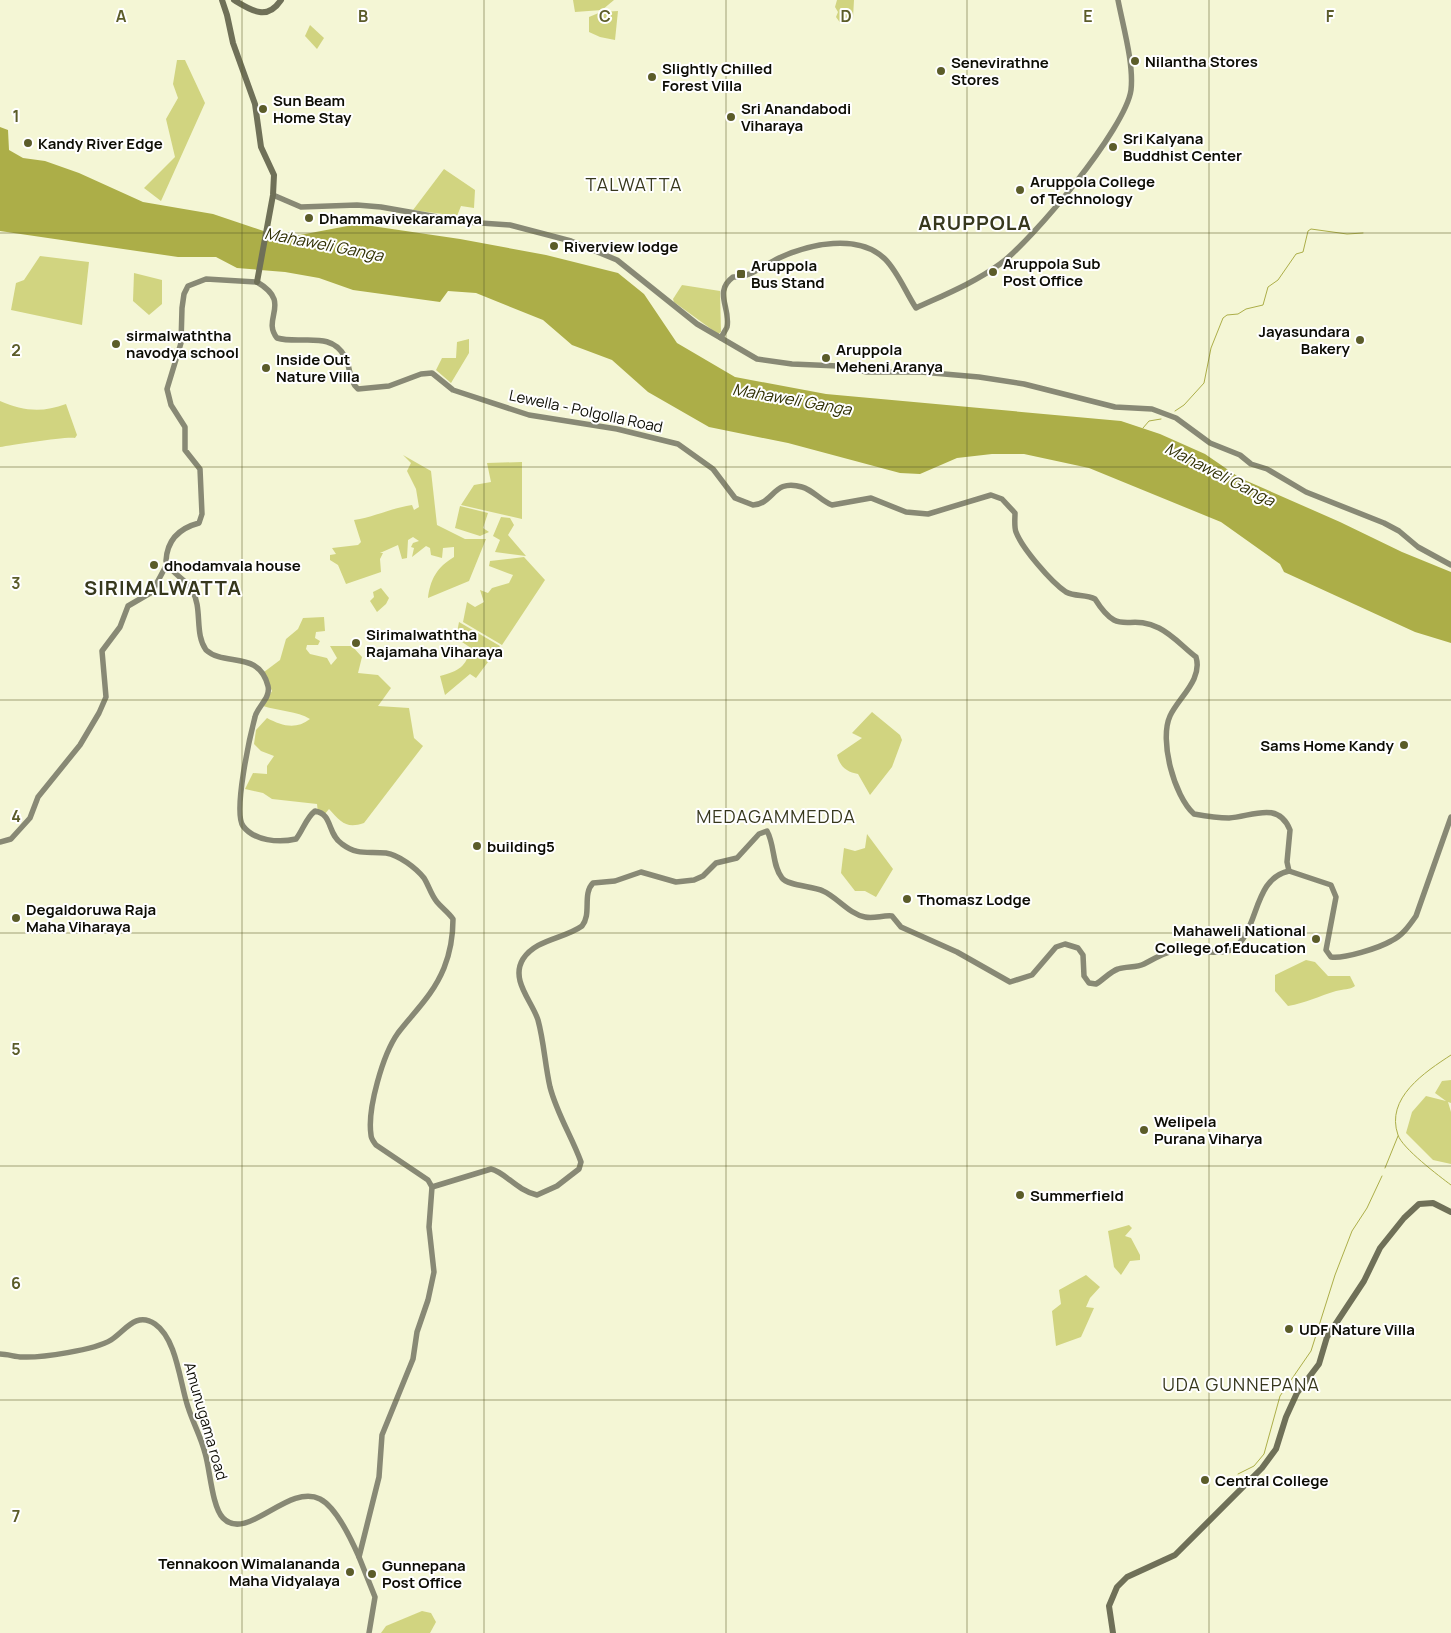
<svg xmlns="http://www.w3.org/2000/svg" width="1451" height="1633" font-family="Manrope,sans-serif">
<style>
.green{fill:#d1d480}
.water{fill:#acae48}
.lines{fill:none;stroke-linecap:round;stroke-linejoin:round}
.stream{stroke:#acae48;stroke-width:1}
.secondary{stroke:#888975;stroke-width:5.5}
.primary{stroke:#6f7058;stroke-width:6}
.grid{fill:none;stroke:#5b5c29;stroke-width:1;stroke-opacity:0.55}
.poi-dot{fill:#5b5c29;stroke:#fff;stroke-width:2}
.labels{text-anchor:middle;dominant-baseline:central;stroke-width:4;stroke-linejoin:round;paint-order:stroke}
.poi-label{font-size:15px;font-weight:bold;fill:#0d0d04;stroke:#fff;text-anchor:start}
.street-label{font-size:15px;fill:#0d0d04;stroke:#fff}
.water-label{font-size:16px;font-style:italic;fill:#313104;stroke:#fff}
.quarter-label{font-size:18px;letter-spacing:1px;fill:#37381d;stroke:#fff}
.district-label{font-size:20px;font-weight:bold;letter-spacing:1px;fill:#37381d;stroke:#fff}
.grid-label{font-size:16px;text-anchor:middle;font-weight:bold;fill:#5b5c29;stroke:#fff;stroke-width:4;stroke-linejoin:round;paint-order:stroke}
</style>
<rect width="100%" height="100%" fill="#f4f6d5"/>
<!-- green -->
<g class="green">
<polygon points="573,0 614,0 602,10 575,12"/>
<polygon points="837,0 854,0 853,18 841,24 836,17 838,12 835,7"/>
<polygon points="618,11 615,40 600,37 589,32 589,17 601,12"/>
<polygon points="310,25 324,38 317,49 305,36"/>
<polygon points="177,60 185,60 205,103 161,201 144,188 175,157 166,119 178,98 173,84"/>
<polygon points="444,169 475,190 474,208 461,206 457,216 413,210"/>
<polygon points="40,256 89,262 82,325 11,310 16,283 24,280"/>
<polygon points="134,273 162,280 162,304 149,315 133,301"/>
<polygon points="682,285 720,291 721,332 718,334 674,302 673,299"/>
<polygon points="469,339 469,353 451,383 436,370 442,358 456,358 457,342"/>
<path d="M0,401C23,411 42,413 66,404L77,435L75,438C67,436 13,445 0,447Z"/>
<path d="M403,455L431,471L437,525L465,539H486L469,581L428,598C430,580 437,567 454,557V547L443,548L442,558L431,555L430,548L426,546L412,557L414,548L411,547L413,543L419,541L413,537L408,540L407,558L402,559L398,545L380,553H383L380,559L381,572L346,584L338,565L330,560V555L336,554L332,548L358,545L361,542L354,520C375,517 391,508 412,505L414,510L419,507L416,489L407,471L411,463Z"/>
<polygon points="522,462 522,519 461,505 474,485 491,482 487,463"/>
<polygon points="460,506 488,513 483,528 489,532 480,536 455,528"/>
<polygon points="501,517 510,518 514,525 508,535 526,556 495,552 500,540 493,536"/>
<polygon points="524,557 545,580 502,645 463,622 467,602 475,607 484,602 480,590 488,593 492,588 509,583 513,575 489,566 490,561"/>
<polygon points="381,588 389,598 386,604 377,612 370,601 374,597 373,592"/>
<path d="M324,617L325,631L316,632L315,638L320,641L318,645H307L306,649L310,654L327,658L331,665L337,658L330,646H352L362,657L358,673L378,675L391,688L378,706L409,708L414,738L423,746L364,823C346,829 341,822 329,809L324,815L318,813L317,804L272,799L263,793L245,789L253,773L267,774V766L274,756L261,751L254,744L256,730L267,718C282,726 296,730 310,719C297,711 279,711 263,706L272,691L264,672L280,660L286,639L298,629L303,618Z"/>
<path d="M459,622L500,646L476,678L470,674L445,695L440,676C460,670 465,668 471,648L456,638Z"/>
<path d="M872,712L900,735L902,740L892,767L870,795L858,774C847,772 840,767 837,755L862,738L852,733Z"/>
<polygon points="867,834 893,869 876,897 865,891 855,891 841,873 844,848 855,851 865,848"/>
<path d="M1306,960L1315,962L1328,976H1350L1355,986C1350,990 1343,989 1336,991C1319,996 1306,1003 1288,1006L1275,991V975Z"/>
<polygon points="1451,1080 1451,1103 1448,1102 1451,1112 1451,1164 1433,1160 1406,1133 1412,1112 1426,1096 1446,1101 1435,1093 1442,1081"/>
<polygon points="1129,1225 1132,1228 1125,1236 1131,1238 1140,1255 1140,1260 1130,1261 1121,1275 1114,1267 1108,1231"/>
<polygon points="1086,1275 1100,1287 1090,1298 1086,1307 1094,1308 1081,1337 1056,1346 1052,1311 1061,1304 1059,1290"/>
<polygon points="422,1611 431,1613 436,1622 430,1633 381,1633 386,1626"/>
</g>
<!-- water -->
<polygon class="water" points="0,127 8,130 9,150 23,158 45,161 79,173 143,202 213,214 284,238 358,224 460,239 546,255 618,273 644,294 677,343 735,377 826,394 1121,421 1160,434 1205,454 1240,478 1340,522 1402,552 1451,572 1451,643 1415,632 1284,572 1280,564 1221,522 1089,468 1024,454 992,454 957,458 920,474 900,473 788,443 709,427 648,392 612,360 572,345 543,320 476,293 448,291 440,302 353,290 319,278 285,272 237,268 216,257 178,257 0,231"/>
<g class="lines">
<!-- stream -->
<g class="stream">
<polyline points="1175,411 1184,405 1204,383 1211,348 1223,318 1227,315 1238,314 1246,309 1263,305 1268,287 1278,280 1296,254 1303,252 1308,231 1311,229 1347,234 1363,233"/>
<polyline points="1143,428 1149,421 1161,419"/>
<path d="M1451,1055C1425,1072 1385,1098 1398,1135C1402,1148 1439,1176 1451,1185"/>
<polyline points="1385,1168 1398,1136"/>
<polyline points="1238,1474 1254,1466 1264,1454 1280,1396 1311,1351 1335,1275 1352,1231 1367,1208 1382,1176"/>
</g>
<!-- secondary -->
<g class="secondary">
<polyline points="273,195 301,207 357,205 381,207 466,222 510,225 571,241 617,260 697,324 757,359 792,364 838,366 867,372 921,372 979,377 1024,384 1115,407 1152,409 1176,418 1210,443 1240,455 1251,464 1267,469 1306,492 1384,523 1399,531 1418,547 1451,565"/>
<path d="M721,338C722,335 726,330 727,327C731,308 713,292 733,277C750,278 764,265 779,258C809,244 858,233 885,259C898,272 906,293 916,308C944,295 974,283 1000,264C1032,241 1126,128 1131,90C1134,64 1123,26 1118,0"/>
<polyline points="0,842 11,839 30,818 38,797 80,745 99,713 106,697 102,651 120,627 128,606 152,592 167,564"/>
<path d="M1289,871L1331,885L1336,897L1326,950L1331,957C1344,959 1379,948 1391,941C1402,936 1409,926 1416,916L1451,817"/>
<path d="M432,1187L491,1169C505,1172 516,1190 537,1195L557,1186L579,1169L581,1162C572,1137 557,1114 550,1087C545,1065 544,1042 538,1020C532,1001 510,980 523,959C536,939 564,939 582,926C592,914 582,894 593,883L615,881L641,872L676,882L694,880L703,876L716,863L737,858L759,834L767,831C775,845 772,866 782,878C788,886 813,886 823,891C837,897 849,914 865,917C874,919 883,915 892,916L901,927L957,952L1010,982L1032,975L1056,947L1065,944L1078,948L1083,955L1084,976L1089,983L1096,984C1103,980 1111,971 1118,969C1127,966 1136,968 1144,964C1156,958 1166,951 1180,950C1194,949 1222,956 1233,949C1260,930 1252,879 1289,871"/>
<path d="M0,1354C8,1354 15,1357 22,1357C41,1358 95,1350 111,1340C125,1331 136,1311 155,1324C177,1339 180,1384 188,1407C193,1423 201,1437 205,1453C210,1469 212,1507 223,1518C247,1543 288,1483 320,1499C336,1507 352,1541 359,1557"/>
<path d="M369,1633L375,1597L359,1557L379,1477L382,1435L413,1359L417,1332L428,1300L434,1272L429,1227L432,1187L428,1180L376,1145C374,1142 371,1139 371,1135C367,1109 383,1054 398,1033C415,1011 433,995 444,968C450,953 453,935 453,919C448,912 442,908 437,902C431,895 429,886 424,878C416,868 399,855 386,853C368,851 358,856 342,844C327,834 333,814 315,811C306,818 303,830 296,839C279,843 254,841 243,826C233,812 250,736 255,717C257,707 271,698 268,686C259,650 225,667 206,650C194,633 203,609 192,590C186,579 170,573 166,561C167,540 180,528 199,523L202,514L200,469L185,450V427L171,405L167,389L181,343L182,308L184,294L188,286L206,279L257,282C293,303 261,318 277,338C301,345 331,330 345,357C351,367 348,380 358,389L389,386L421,374L432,373L453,390L529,415L617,429L678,444L713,469L735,498L753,505C774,504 773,478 802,487C813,490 821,501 832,505L871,498L906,512L928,514L991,495L1002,499L1015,513C1015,519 1014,527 1016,532C1022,548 1051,582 1066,592C1075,597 1086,594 1095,599C1120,639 1127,612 1159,628C1173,635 1183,647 1196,657C1203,680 1178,698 1170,716C1159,740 1174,796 1194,814C1205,816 1217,818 1229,818C1251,817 1278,800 1290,830L1287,862L1289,871"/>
</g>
<!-- primary -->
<g class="primary">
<polyline points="222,0 227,15 233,43 255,104 261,147 274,175 273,195 257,282"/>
<path d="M234,0C252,11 267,21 281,0"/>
<polyline points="1113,1633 1109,1606 1117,1587 1127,1577 1175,1555 1262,1468 1276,1449 1286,1417 1297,1393 1319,1364 1327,1337 1364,1281 1380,1248 1404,1218 1419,1204 1433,1203 1451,1212"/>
</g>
</g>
<!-- grid -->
<path class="grid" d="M242,0V1633M484,0V1633M726,0V1633M967,0V1633M1209,0V1633M0,233H1451M0,467H1451M0,700H1451M0,933H1451M0,1166H1451M0,1400H1451"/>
<!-- markers -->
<g class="poi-dot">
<circle cx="1135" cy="61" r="5"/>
<circle cx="941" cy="71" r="5"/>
<circle cx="652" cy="77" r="5"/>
<circle cx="263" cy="109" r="5"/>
<circle cx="731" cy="117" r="5"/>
<circle cx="28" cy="143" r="5"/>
<circle cx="1113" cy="147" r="5"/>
<circle cx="1020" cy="190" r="5"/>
<circle cx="309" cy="218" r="5"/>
<circle cx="554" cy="246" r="5"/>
<circle cx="993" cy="272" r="5"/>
<rect x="736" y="269" width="10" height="10" rx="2.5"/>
<circle cx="1360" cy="340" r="5"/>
<circle cx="116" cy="344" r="5"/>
<circle cx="826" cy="358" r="5"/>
<circle cx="266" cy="368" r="5"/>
<circle cx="154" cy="565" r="5"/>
<circle cx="356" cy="643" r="5"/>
<circle cx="1404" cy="745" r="5"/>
<circle cx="477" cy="846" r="5"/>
<circle cx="907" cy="899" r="5"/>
<circle cx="16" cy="918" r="5"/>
<circle cx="1316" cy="939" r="5"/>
<circle cx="1144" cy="1130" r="5"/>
<circle cx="1020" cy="1195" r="5"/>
<circle cx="1289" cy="1329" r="5"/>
<circle cx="1205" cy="1480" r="5"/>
<circle cx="350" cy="1572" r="5"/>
<circle cx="372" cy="1574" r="5"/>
</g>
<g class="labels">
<!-- poi labels -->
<g class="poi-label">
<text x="1145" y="61">Nilantha Stores</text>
<text x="951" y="62">Senevirathne<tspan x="951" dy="17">Stores</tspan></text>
<text x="662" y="68">Slightly Chilled<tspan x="662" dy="17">Forest Villa</tspan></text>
<text x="273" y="100">Sun Beam<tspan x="273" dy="17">Home Stay</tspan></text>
<text x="741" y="108">Sri Anandabodi<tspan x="741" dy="17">Viharaya</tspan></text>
<text x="1123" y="138">Sri Kalyana<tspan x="1123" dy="17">Buddhist Center</tspan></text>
<text x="38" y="143">Kandy River Edge</text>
<text x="1030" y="181">Aruppola College<tspan x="1030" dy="17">of Technology</tspan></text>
<text x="319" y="218">Dhammavivekaramaya</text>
<text x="564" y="246">Riverview lodge</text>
<text x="1003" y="263">Aruppola Sub<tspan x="1003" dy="17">Post Office</tspan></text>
<text x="751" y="265">Aruppola<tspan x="751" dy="17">Bus Stand</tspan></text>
<text x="1350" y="331" text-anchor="end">Jayasundara<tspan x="1350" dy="17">Bakery</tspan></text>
<text x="126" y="335">sirmalwaththa<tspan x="126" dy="17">navodya school</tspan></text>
<text x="836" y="349">Aruppola<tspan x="836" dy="17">Meheni Aranya</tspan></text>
<text x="276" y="359">Inside Out<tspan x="276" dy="17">Nature Villa</tspan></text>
<text x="164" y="565">dhodamvala house</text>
<text x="366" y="634">Sirimalwaththa<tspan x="366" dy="17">Rajamaha Viharaya</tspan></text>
<text x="1394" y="745" text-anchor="end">Sams Home Kandy</text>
<text x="487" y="846">building5</text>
<text x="917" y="899">Thomasz Lodge</text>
<text x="26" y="909">Degaldoruwa Raja<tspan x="26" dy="17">Maha Viharaya</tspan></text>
<text x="1306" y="930" text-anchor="end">Mahaweli National<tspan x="1306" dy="17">College of Education</tspan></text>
<text x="1154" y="1121">Welipela<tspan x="1154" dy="17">Purana Viharya</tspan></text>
<text x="1030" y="1195">Summerfield</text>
<text x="1299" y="1329">UDF Nature Villa</text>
<text x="1215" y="1480">Central College</text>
<text x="340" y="1563" text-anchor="end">Tennakoon Wimalananda<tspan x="340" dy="17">Maha Vidyalaya</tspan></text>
<text x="382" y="1565">Gunnepana<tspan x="382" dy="17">Post Office</tspan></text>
</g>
<!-- street labels -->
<g class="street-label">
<text transform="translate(586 411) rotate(12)">Lewella - Polgolla Road</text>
<text transform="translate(206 1421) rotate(74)">Amunugama road</text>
</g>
<!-- water labels -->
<g class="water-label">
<text transform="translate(324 244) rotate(11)">Mahaweli Ganga</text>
<text transform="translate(792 399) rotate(10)">Mahaweli Ganga</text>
<text transform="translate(1220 474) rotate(27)">Mahaweli Ganga</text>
</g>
<!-- quarter labels -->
<g class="quarter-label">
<text x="634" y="184">TALWATTA</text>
<text x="776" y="816">MEDAGAMMEDDA</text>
<text x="1241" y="1384">UDA GUNNEPANA</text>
</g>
<!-- district labels -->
<g class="district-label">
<text x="975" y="222">ARUPPOLA</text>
<text x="163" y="587">SIRIMALWATTA</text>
</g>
</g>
<g class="grid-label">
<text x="121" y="22">A</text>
<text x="363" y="22">B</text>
<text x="605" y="22">C</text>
<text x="846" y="22">D</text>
<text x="1088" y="22">E</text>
<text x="1330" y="22">F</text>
<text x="16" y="122">1</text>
<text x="16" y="356">2</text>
<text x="16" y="589">3</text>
<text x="16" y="822">4</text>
<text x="16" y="1055">5</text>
<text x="16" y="1289">6</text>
<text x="16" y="1522">7</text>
</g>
</svg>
